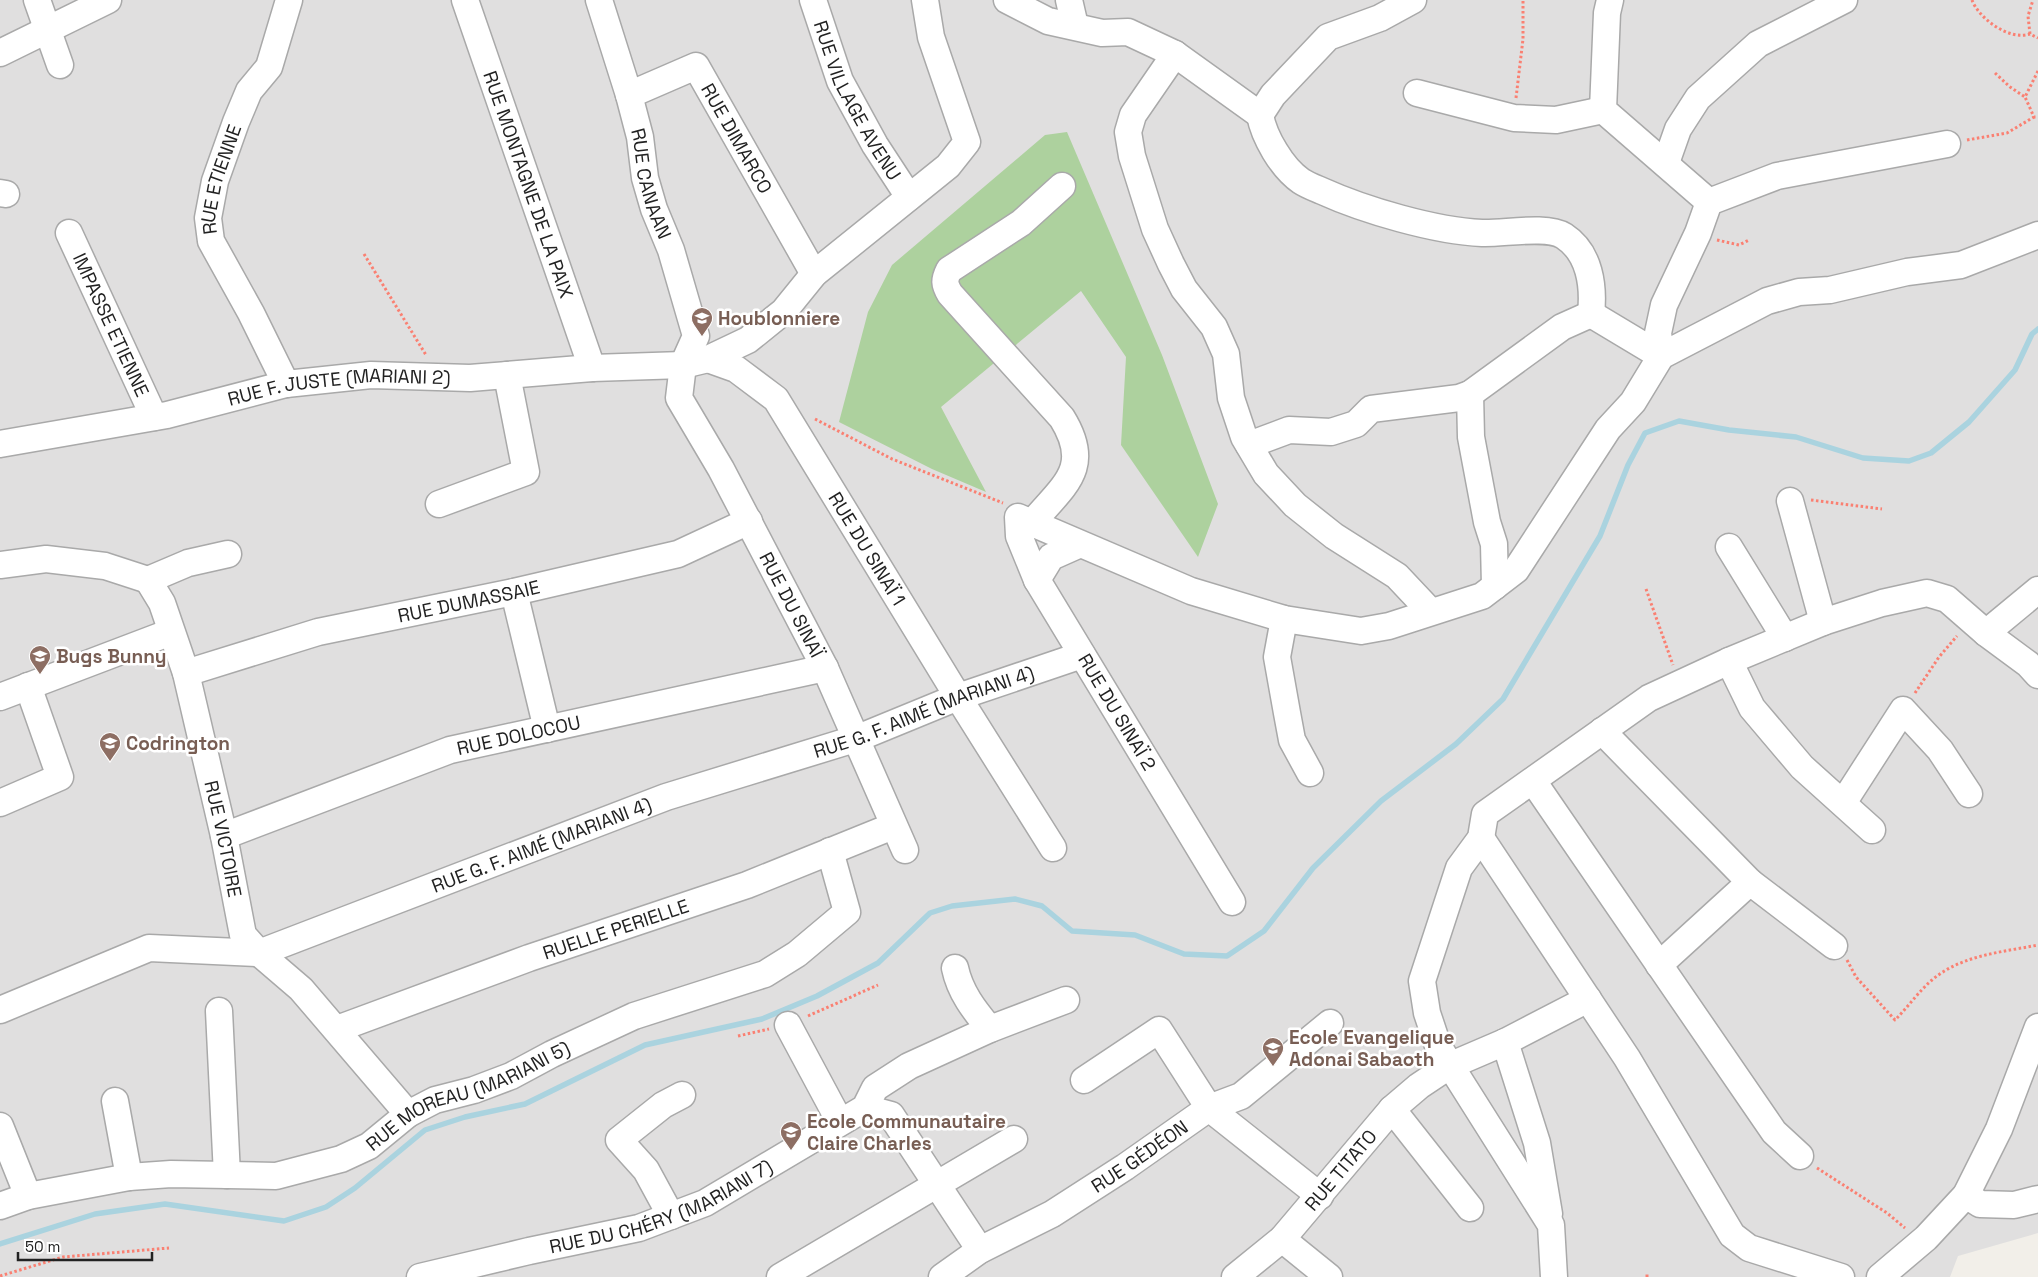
<svg xmlns="http://www.w3.org/2000/svg" width="2038" height="1277" font-family="'Space Grotesk',sans-serif">
<style>
.residential{fill:#e0dfdf}
.forest{fill:#add19e}
.lines{fill:none;stroke-linecap:round;stroke-linejoin:round}
.stream{stroke:#aad3df;stroke-width:5.5}
.minor-casing{stroke:#a9a9a9;stroke-width:29}
.path{stroke:#fa8072;stroke-width:3;stroke-dasharray:2.5 2.5;stroke-linecap:butt}
.minor{stroke:#fff;stroke-width:26}
.labels{text-anchor:middle;dominant-baseline:central;stroke-width:5;stroke-linejoin:round;paint-order:stroke}
.street-label{font-size:19px;fill:#222;stroke:#fff}
.education-label{font-size:19px;font-weight:bold;fill:#785e54;stroke:#fff;text-anchor:start}
</style>
<rect width="100%" height="100%" fill="#f2efe9"/>
<!-- residential -->
<polygon class="residential" points="0,0 2038,0 2038,1233 1958,1256 1950,1277 0,1277"/>
<!-- forest -->
<polygon class="forest" points="1067,132 1162,355 1218,504 1198,557 1121,445 1126,357 1081,291 941,407 986,492 932,469 839,422 868,312 892,265 1045,135"/>
<g class="lines">
<!-- stream -->
<polyline class="stream" points="0,1244 95,1214 165,1204 284,1221 326,1207 355,1188 425,1130 465,1117 525,1104 645,1045 762,1019 817,996 878,963 930,913 952,906 1015,899 1042,906 1072,931 1135,935 1184,954 1227,956 1264,931 1313,868 1381,801 1456,744 1503,699 1600,536 1628,465 1645,433 1679,421 1729,430 1796,437 1863,458 1909,461 1931,453 1969,422 2015,370 2032,334 2038,329"/>
<!-- minor casing -->
<g class="minor-casing">
<g id="minor">
<polyline points="37,0 60,65"/>
<path id="s1" d="M465,0L592,368"/>
<path id="s2" d="M599,0L629,95L640,137L645,178L654,209L671,250L696,336L683,365L679,398L721,469L825,668L905,850"/>
<path id="s3" d="M813,0L840,81L875,145L909,197"/>
<polyline points="1007,0 1048,21 1102,33 1128,32 1175,54 1260,115"/>
<polyline points="1069,0 1075,26"/>
<path d="M1413,0L1380,18L1328,37L1273,95L1260,115C1264,137 1282,168 1301,181C1307,185 1315,188 1322,191C1364,210 1435,231 1482,233C1503,234 1547,225 1564,236C1590,253 1594,286 1591,314"/>
<polyline points="1610,0 1607,13 1603,110 1709,202"/>
<polyline points="0,53 108,0"/>
<polyline points="1175,54 1133,115 1128,132 1132,156 1155,229 1171,264 1184,289 1214,327 1226,354 1231,398 1244,437 1266,474 1295,505 1334,536 1397,576 1430,611"/>
<polyline points="1417,93 1514,118 1556,120 1603,110"/>
<path id="s4" d="M629,95L696,66L814,274"/>
<polyline points="1666,163 1678,129 1698,98 1758,44 1844,0"/>
<polyline points="0,193 6,194"/>
<path id="s5" d="M69,233L154,417"/>
<polyline points="1591,314 1661,356"/>
<polyline points="1661,356 1658,333 1664,305 1698,233 1709,202 1777,176 1947,144"/>
<path id="s6" d="M708,359L736,369L776,399L958,697L1053,848"/>
<path id="s7" d="M286,384L251,313L211,241L208,218L215,181L236,122L249,91L269,67L289,0"/>
<polyline points="1470,394 1471,437 1487,522 1494,544 1495,586"/>
<path id="s8" d="M0,444L167,415L286,384L371,375L470,378L592,368L683,365L708,359L748,340L784,311L814,274L948,166L967,142L931,37L925,0"/>
<polyline points="1249,445 1289,430 1331,432 1356,424 1371,409 1459,398 1470,394 1562,327 1591,314"/>
<polyline points="1790,501 1823,622"/>
<polyline points="439,504 526,472 507,375"/>
<path d="M1032,523C1064,485 1093,468 1062,418L950,294C944,284 944,280 949,270L1021,223L1062,186"/>
<polyline points="1729,547 1785,638"/>
<polyline points="0,565 46,559 105,566 148,580"/>
<path id="s9" d="M148,580L162,603L186,673L224,836L243,935L259,953L301,989L408,1114"/>
<polyline points="148,580 188,563 228,554"/>
<polyline points="1037,580 1051,557 1078,545"/>
<polyline points="514,592 547,729"/>
<polyline points="1284,619 1277,657 1287,713 1292,740 1310,773"/>
<polyline points="1986,633 2038,590"/>
<polyline points="1729,661 1752,708 1802,767 1872,830"/>
<path id="s10" d="M186,673L318,632L514,592L678,554L749,521"/>
<polyline points="0,697 171,632"/>
<polyline points="1602,731 1750,882"/>
<polyline points="1533,781 1774,1132 1800,1156"/>
<polyline points="0,803 60,777 28,686"/>
<polyline points="1843,803 1903,710 1940,750 1969,794"/>
<path id="s11" d="M224,836L450,750L825,668"/>
<polyline points="1481,838 1627,1058 1732,1235 1749,1248 1841,1277"/>
<polyline points="1232,902 1037,580 1019,536 1018,517 1191,591 1284,619 1361,631 1389,626 1482,596 1516,570 1608,429 1633,402 1661,356 1767,301 1799,292 1830,290 1907,272 1961,265 2038,235"/>
<polyline points="1659,965 1750,882 1834,946"/>
<path d="M955,968C960,992 974,1010 990,1029"/>
<path id="s12" d="M0,1010L149,948L259,953L666,797L858,738L958,697L1082,655"/>
<polyline points="219,1011 227,1175"/>
<polyline points="788,1025 840,1122"/>
<path id="s13" d="M337,1029L529,958L747,885L893,826"/>
<polyline points="1505,1042 1537,1143 1549,1214"/>
<polyline points="1084,1080 1159,1030 1209,1108 1320,1196"/>
<polyline points="115,1101 129,1177"/>
<polyline points="865,1108 891,1115 980,1250"/>
<polyline points="1392,1109 1470,1208"/>
<polyline points="0,1126 28,1196"/>
<polyline points="1966,1195 1980,1204 2014,1205 2038,1199"/>
<path id="s14" d="M0,1206L28,1196L129,1177L171,1174L276,1176L341,1159L369,1146L408,1114L435,1100L474,1090L511,1076L552,1054L634,1016L765,974L797,954L847,912L830,851"/>
<polyline points="671,1216 646,1170 619,1140 663,1105 682,1095"/>
<polyline points="1282,1239 1329,1277"/>
<path id="s15" d="M420,1277L529,1251L639,1228L705,1203L865,1108L875,1088L909,1066L990,1029L1066,1000"/>
<polyline points="780,1277 1014,1139"/>
<path id="s16" d="M942,1277L980,1250L1052,1214L1125,1167L1209,1108L1241,1096L1330,1023"/>
<path id="s17" d="M1235,1277L1282,1239L1392,1109L1419,1086L1449,1066L1505,1042L1588,999"/>
<polyline points="1554,1277 1551,1225 1438,1046 1427,1013 1422,981 1459,868 1481,838 1485,814 1649,698 1729,661 1823,622 1882,603 1927,593 1947,599 1986,633 2028,664 2038,675"/>
<polyline points="1880,1277 1926,1238 1966,1195 1999,1129 2038,1027"/>
</g>
</g>
<!-- path -->
<g class="path">
<path d="M1972,0C1979,19 2010,41 2030,34L2038,38"/>
<polyline points="2030,34 2028,16 2033,0"/>
<polyline points="2038,71 2025,97 2034,117 2038,117"/>
<polyline points="1995,73 2010,87 2025,97"/>
<polyline points="1516,98 1523,39 1523,0"/>
<polyline points="1967,140 2007,133 2034,117"/>
<polyline points="1717,240 1739,245 1749,240"/>
<polyline points="364,254 426,355"/>
<polyline points="815,419 892,459 1003,503"/>
<polyline points="1811,500 1882,509"/>
<polyline points="1646,589 1673,665"/>
<polyline points="1915,693 1939,657 1957,636"/>
<path d="M1847,960L1856,977L1895,1020C1908,1007 1919,991 1932,980C1961,955 2003,952 2038,945"/>
<polyline points="808,1016 878,985"/>
<polyline points="738,1036 769,1029"/>
<polyline points="1817,1168 1887,1213 1905,1228"/>
<polyline points="0,1276 63,1257 169,1248"/>
<polyline points="1647,1277 1647,1274"/>
</g>
<!-- minor -->
<use href="#minor" class="minor"/>
</g>
<!-- icons -->
<defs>
<g id="school-pin" transform="scale(1.125)"><path d="M0 17L-7.5 6A9.5 9.5 0 1 1 7.5 6Z" fill="#8d6e63" stroke="#fff"/><path d="M0-5L7-2L0 1L-7-2ZM-4 1L0 2.5L4 1V4Q0 6-4 4Z" fill="#fff"/></g>
</defs>
<g fill-rule="evenodd">
<use href="#school-pin" x="702" y="318"/>
<use href="#school-pin" x="40" y="656"/>
<use href="#school-pin" x="110" y="743"/>
<use href="#school-pin" x="1273" y="1048"/>
<use href="#school-pin" x="791" y="1132"/>
</g>
<g class="labels">
<!-- street labels -->
<g class="street-label">
<text stroke="none"><textPath href="#s3" startOffset="110">RUE VILLAGE AVENU</textPath></text>
<text stroke="none"><textPath href="#s4" startOffset="156">RUE DIMARCO</textPath></text>
<text stroke="none"><textPath href="#s7" startOffset="225">RUE ETIENNE</textPath></text>
<text stroke="none"><textPath href="#s2" startOffset="191">RUE CANAAN</textPath></text>
<text stroke="none"><textPath href="#s1" startOffset="195">RUE MONTAGNE DE LA PAIX</textPath></text>
<text stroke="none"><textPath href="#s5" startOffset="101">IMPASSE ETIENNE</textPath></text>
<text stroke="none"><textPath href="#s8" startOffset="345">RUE F. JUSTE (MARIANI 2)</textPath></text>
<text stroke="none"><textPath href="#s6" startOffset="255">RUE DU SINAÏ 1</textPath></text>
<text stroke="none"><textPath href="#s10" startOffset="292">RUE DUMASSAIE</textPath></text>
<text stroke="none"><textPath href="#s2" startOffset="651">RUE DU SINAÏ</textPath></text>
<text stroke="none"><textPath href="#s12" startOffset="979">RUE G. F. AIMÉ (MARIANI 4)</textPath></text>
<text transform="translate(1117 712) rotate(59)">RUE DU SINAÏ 2</text>
<text stroke="none"><textPath href="#s11" startOffset="312">RUE DOLOCOU</textPath></text>
<text stroke="none"><textPath href="#s9" startOffset="271">RUE VICTOIRE</textPath></text>
<text stroke="none"><textPath href="#s12" startOffset="574">RUE G. F. AIMÉ (MARIANI 4)</textPath></text>
<text stroke="none"><textPath href="#s13" startOffset="296">RUELLE PERIELLE</textPath></text>
<text stroke="none"><textPath href="#s14" startOffset="490">RUE MOREAU (MARIANI 5)</textPath></text>
<text stroke="none"><textPath href="#s16" startOffset="232">RUE GÉDÉON</textPath></text>
<text stroke="none"><textPath href="#s17" startOffset="151">RUE TITATO</textPath></text>
<text stroke="none"><textPath href="#s15" startOffset="252">RUE DU CHÉRY (MARIANI 7)</textPath></text>
</g>
<!-- education labels -->
<g class="education-label">
<text x="718" y="318">Houblonniere</text>
<text x="56" y="656">Bugs Bunny</text>
<text x="126" y="743">Codrington</text>
<text x="1289" y="1037">Ecole Evangelique<tspan x="1289" dy="22">Adonai Sabaoth</tspan></text>
<text x="807" y="1121">Ecole Communautaire<tspan x="807" dy="22">Claire Charles</tspan></text>
</g>
</g>
<!-- scale -->
<path d="M18 1252v8h134v-8" fill="none" stroke="#222222" stroke-width="2.5"/>
<text x="25" y="1252" font-size="15" fill="#222222" stroke="#ffffff" stroke-width="4" paint-order="stroke">50 m</text>
</svg>
